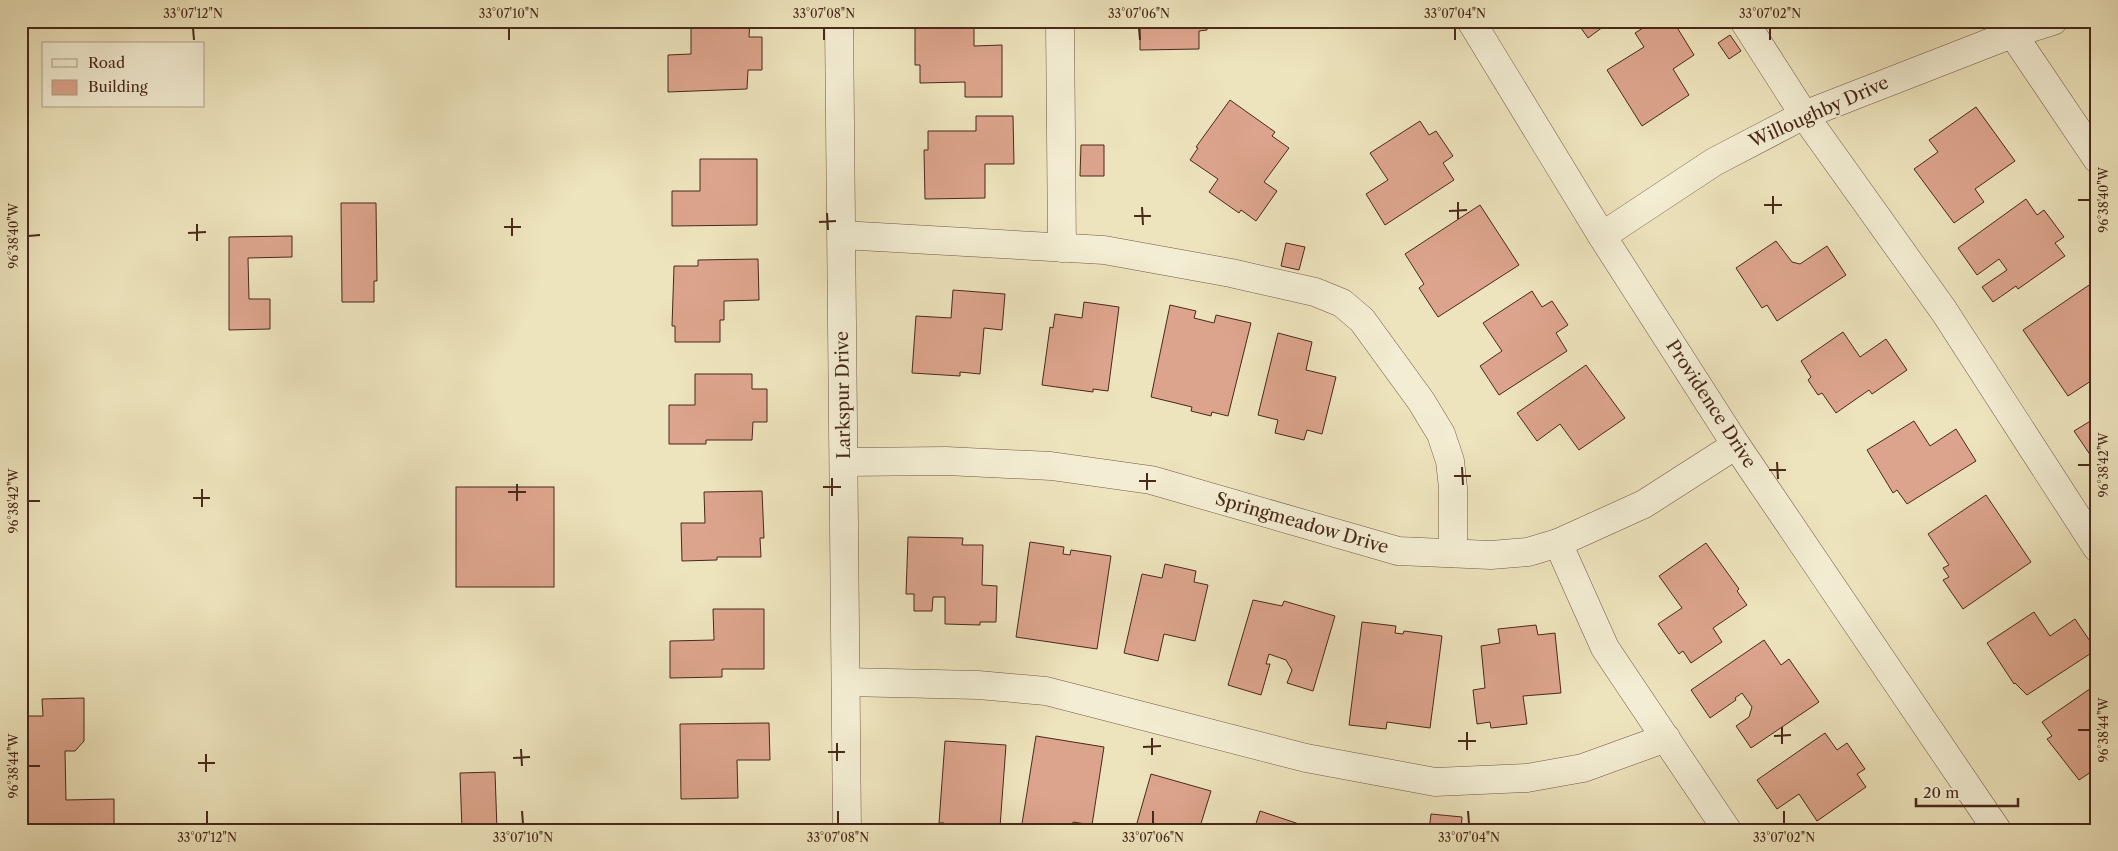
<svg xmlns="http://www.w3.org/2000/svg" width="2118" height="851" font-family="'Libre Caslon Text',serif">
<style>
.building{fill:#dca48c;stroke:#49291a}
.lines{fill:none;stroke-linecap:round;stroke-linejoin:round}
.minor-casing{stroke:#725842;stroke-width:29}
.minor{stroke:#f3edd3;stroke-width:28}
.ticks{fill:none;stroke:#49291a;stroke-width:2}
.labels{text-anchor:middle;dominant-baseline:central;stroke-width:4.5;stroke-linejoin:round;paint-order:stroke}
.street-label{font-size:18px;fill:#49291a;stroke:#f3edd3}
.neatline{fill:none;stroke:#49291a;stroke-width:2}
.ticks-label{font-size:12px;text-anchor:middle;fill:#49291a}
</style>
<rect width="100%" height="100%" fill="#ede3bc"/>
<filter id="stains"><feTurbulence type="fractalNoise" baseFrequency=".004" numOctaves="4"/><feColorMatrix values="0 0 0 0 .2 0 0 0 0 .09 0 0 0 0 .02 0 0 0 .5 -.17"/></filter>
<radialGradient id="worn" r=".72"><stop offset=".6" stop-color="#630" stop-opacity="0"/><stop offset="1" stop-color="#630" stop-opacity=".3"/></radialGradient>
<!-- building -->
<g class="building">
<polygon points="691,21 750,21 749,37 762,37 762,70 748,70 747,89 668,92 668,55 691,54"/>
<polygon points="915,21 974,21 974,46 1002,45 1002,97 965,97 965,82 920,83 920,65 915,65"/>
<polygon points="1140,21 1207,21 1207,30 1199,31 1199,49 1140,50"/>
<polygon points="1576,21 1611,21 1588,38"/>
<polygon points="1654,21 1673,21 1694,55 1673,69 1689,95 1642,126 1607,70 1644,47 1635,33"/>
<polygon points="1730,35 1741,51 1729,59 1718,43"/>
<polygon points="1230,100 1275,132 1272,136 1289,148 1264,182 1277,191 1256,221 1241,210 1239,213 1209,192 1218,179 1190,160 1198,148 1196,147"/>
<polygon points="1976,107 2015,161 1975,189 1984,202 1954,223 1914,169 1938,152 1929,140"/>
<polygon points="976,116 1013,116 1014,164 985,164 985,198 925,199 924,150 928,150 928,131 976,131"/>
<polygon points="1420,121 1429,135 1436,131 1453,156 1443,163 1454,180 1385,225 1366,194 1388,180 1370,153"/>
<polygon points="1081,145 1104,145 1104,176 1080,176"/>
<polygon points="700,159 757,159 757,225 672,226 672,191 700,191"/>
<polygon points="2026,199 2037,215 2044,210 2064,237 2055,243 2065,256 2018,289 2016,286 1993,302 1982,287 2007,270 1999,259 1977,275 1958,248"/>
<polygon points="341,203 376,203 377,281 374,281 374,302 342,302"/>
<polygon points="1480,205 1519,265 1438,317 1419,288 1424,284 1405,254"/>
<rect x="21" y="208" width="2" height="72"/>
<polygon points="292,236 292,257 248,258 249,299 270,299 270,329 229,330 229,237"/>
<polygon points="1776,241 1792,262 1800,264 1827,246 1846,275 1777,321 1767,305 1762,308 1736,268"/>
<polygon points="1286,243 1305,247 1299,270 1281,266"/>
<polygon points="758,259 759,300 724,301 724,320 720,320 720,342 675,342 675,326 672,326 674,266 698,266 698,260"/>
<polygon points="2095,281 2097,377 2068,396 2023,330"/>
<polygon points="953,290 1005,294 1002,330 984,328 980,374 960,372 960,376 912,373 916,316 951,318"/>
<polygon points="1532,291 1542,307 1552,301 1568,325 1556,333 1567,351 1499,395 1480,366 1502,351 1483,323"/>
<polygon points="1084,302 1119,307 1108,391 1093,389 1093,392 1042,385 1050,327 1053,328 1055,314 1082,318"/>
<polygon points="1170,305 1196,311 1194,318 1214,323 1216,315 1251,323 1228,416 1212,412 1211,416 1191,411 1192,407 1151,397"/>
<polygon points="1843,332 1860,357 1886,339 1907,370 1872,394 1869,390 1836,413 1822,393 1818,395 1808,380 1811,377 1801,361"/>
<polygon points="1278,333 1312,342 1306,370 1336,377 1322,434 1307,430 1304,440 1275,433 1278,420 1258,415"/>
<polygon points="1586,365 1625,418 1579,450 1560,424 1537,441 1517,413"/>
<polygon points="695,374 752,374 752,389 767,389 767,422 753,422 752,440 706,440 706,444 669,444 669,405 695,405"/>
<polygon points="2097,417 2097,457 2093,459 2074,431"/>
<polygon points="1914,421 1930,446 1956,429 1976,461 1907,504 1897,490 1893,493 1867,450"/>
<rect x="456" y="487" width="98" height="100"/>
<polygon points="762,491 764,538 760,538 761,557 717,557 717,560 682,561 681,523 705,523 704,492"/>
<polygon points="1986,495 2031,562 1963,609 1943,580 1949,577 1943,568 1949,565 1928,534"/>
<polygon points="908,537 963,538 962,545 983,545 982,585 997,586 996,622 980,622 980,625 945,624 945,597 933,597 932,611 914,611 914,594 906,594"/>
<polygon points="1030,542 1064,547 1063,554 1070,555 1071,550 1111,556 1097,649 1016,637"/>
<polygon points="1706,543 1739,589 1737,591 1747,605 1713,628 1722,642 1691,663 1683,651 1679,654 1658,624 1682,608 1659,576"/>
<polygon points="1165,564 1196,571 1194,582 1208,585 1195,641 1164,634 1158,661 1124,653 1142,574 1162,578"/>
<polygon points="1253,600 1282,606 1284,601 1335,616 1313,691 1287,683 1292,670 1286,660 1269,654 1266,664 1270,664 1261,695 1228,685"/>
<polygon points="713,609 764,609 764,669 722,669 722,677 670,678 670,641 714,640"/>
<polygon points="2034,612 2050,636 2075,619 2096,650 2027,695 2015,683 2014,684 1987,643"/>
<polygon points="1362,622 1396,626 1395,633 1403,634 1404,631 1442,636 1430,728 1387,722 1386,729 1349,725"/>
<polygon points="1536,625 1538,635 1555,633 1561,693 1523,696 1527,724 1491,728 1490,722 1477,724 1473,690 1485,688 1481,646 1500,643 1498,629"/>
<polygon points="1764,640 1781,665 1789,659 1819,702 1751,748 1736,726 1749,717 1752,707 1742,693 1735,698 1736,700 1710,718 1691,690"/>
<polygon points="2097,684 2097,768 2079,780 2047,739 2052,736 2042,722"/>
<polygon points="84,698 84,741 75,751 65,751 66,800 114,799 114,830 26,830 26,824 21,824 21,716 43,716 42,699"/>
<polygon points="769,723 770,760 737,760 738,798 681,799 680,724"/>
<polygon points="1825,733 1837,750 1847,743 1865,769 1857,774 1866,787 1817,821 1799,794 1777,809 1757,780"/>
<polygon points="1036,736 1104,747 1092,825 1073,822 1072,828 1062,827 1062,830 1021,830"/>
<polygon points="945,741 1006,745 1000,827 983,830 978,824 960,825 956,829 946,828 944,823 939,823"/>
<polygon points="495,772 497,830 462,830 460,773"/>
<polygon points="1151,774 1211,791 1199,830 1135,830"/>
<polygon points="1260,811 1317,830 1254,830"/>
<polygon points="1431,814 1462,817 1461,830 1429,830"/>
</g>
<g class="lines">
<!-- minor casing -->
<g class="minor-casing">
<g id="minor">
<polyline points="839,21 847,830"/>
<polyline points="1060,21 1062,248"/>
<polyline points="1471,21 1602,236 1736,445 1997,830"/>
<polyline points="1744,21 1804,115 1944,311 2097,548"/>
<polyline points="2004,21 2097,159"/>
<polyline points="842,235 1104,250 1231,273 1315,292 1342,303 1362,320 1421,401 1441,434 1450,461 1453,488 1453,553"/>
<polyline points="1602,236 1714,162 1804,115 2012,34 2053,21"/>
<polyline points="844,462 946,461 1051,466 1151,480 1398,551 1491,555 1528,552 1558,543 1644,504 1736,445"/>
<polyline points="1558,543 1605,648 1727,830"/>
<polyline points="846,682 978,685 1046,691 1306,758 1435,782 1527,778 1583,768 1666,738"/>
</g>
</g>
<!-- minor -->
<use href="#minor" class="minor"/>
</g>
<!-- ticks -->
<path class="ticks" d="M193,28L194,40M509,28V40M824,28V40M1139,28L1140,40M1455,28V40M1770,28V40M1773,196V214M2078,200H2090M1458,202V219M1764,205H1782M1142,207L1143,225M1449,211L1467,210M827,213L828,230M1134,216H1151M512,218V236M819,222L836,221M197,224V241M504,227H521M188,233L206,232M28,236L40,235M1777,462L1778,479M2078,465H2090M1462,467L1463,485M1769,470H1786M1147,473V490M1454,476H1471M832,478V496M1139,481H1156M517,484V501M823,487H841M202,489V507M508,492H526M193,498H210M28,501H40M1782,727V744M2078,730H2090M1467,732V750M1774,736L1791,735M1152,738V755M1458,741H1476M837,743V761M1143,747L1161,746M521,749L522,766M828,752H845M206,754V772M513,758L530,757M198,763H215M28,766H40M207,811V824M522,811L523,824M838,811V824M1153,811V824M1468,811L1469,824M1784,811V824"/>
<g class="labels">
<!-- street labels -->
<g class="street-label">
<text transform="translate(1819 112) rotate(-24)">Willoughby Drive</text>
<text transform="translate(843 395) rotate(-91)">Larkspur Drive</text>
<text transform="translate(1711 404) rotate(57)">Providence Drive</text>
<text transform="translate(1302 523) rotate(16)">Springmeadow Drive</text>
</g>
</g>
<!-- margin -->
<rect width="2118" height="851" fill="none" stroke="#ede3bc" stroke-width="55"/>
<!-- legend -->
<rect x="42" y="42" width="162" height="65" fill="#f3edd3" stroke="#af9f89"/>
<rect x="52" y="59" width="25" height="8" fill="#f3edd3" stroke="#af9f89"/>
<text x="88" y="68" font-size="15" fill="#49291a">Road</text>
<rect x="52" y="80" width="25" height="15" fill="#dca48c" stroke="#af9f89"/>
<text x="88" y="92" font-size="15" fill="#49291a">Building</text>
<!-- scale -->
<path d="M1916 798v8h102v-8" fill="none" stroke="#49291a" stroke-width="2.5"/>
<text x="1923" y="798" font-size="15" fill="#49291a" stroke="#f3edd3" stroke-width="4" paint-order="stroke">20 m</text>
<rect x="28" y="28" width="2062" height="796" class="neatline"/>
<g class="ticks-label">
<text x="193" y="18">33°07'12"N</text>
<text x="509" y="18">33°07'10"N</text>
<text x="824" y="18">33°07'08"N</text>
<text x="1139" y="18">33°07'06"N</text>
<text x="1455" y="18">33°07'04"N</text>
<text x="1770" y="18">33°07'02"N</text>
<text transform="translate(2104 200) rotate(-90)" y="4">96°38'40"W</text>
<text transform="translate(14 236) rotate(-90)" y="4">96°38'40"W</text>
<text transform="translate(2104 465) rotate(-90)" y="4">96°38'42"W</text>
<text transform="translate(14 501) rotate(-90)" y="4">96°38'42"W</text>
<text transform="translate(2104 730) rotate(-90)" y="4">96°38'44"W</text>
<text transform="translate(14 766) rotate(-90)" y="4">96°38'44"W</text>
<text x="207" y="842">33°07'12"N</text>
<text x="523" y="842">33°07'10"N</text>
<text x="838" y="842">33°07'08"N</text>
<text x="1153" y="842">33°07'06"N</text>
<text x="1469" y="842">33°07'04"N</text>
<text x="1784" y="842">33°07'02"N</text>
</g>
<rect width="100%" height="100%" filter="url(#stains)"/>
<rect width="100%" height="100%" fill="url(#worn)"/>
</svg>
